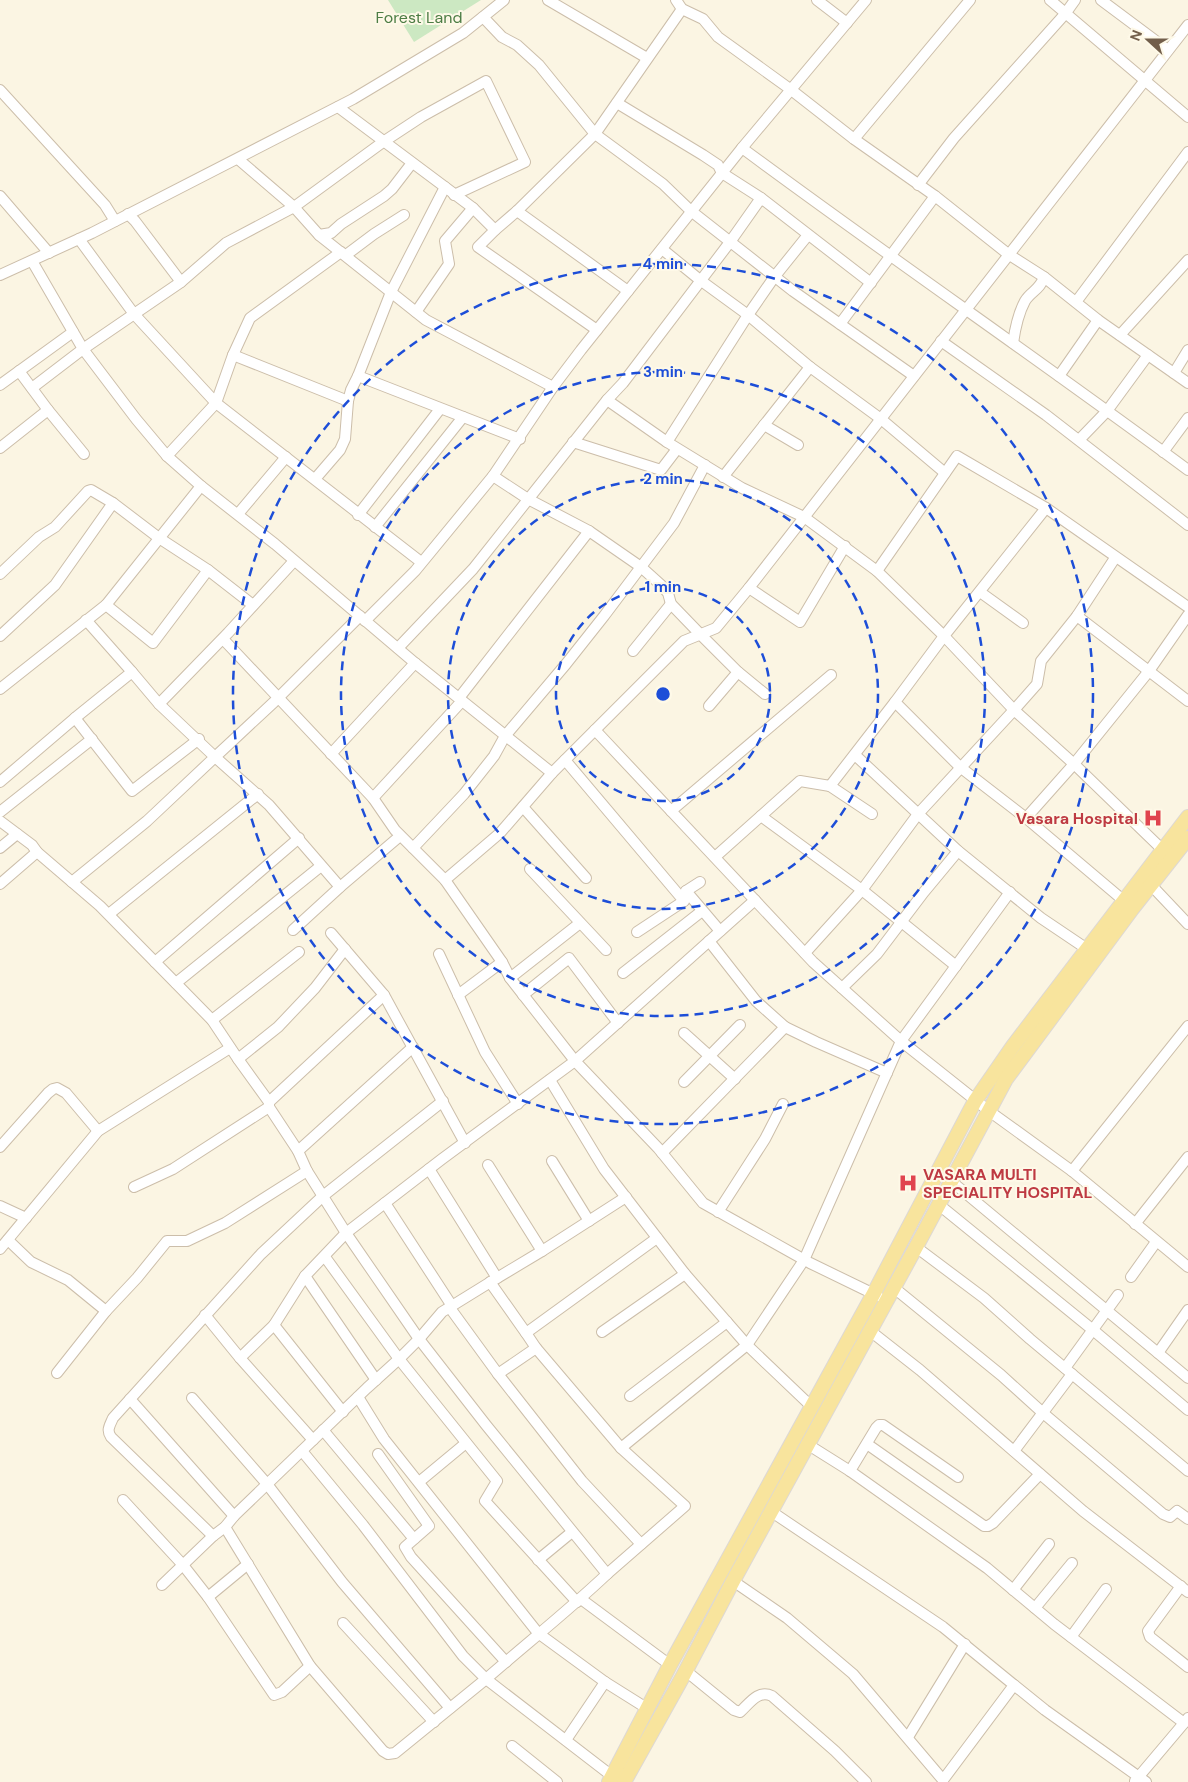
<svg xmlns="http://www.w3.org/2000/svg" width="1188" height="1782" font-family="'DM Sans',sans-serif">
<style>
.green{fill:#cce8c2}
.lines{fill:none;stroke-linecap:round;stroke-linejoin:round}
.minor-casing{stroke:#ccbeaa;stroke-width:12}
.major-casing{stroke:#ddd8d4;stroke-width:16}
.minor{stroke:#fff;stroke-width:10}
.major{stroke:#f8e49d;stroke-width:14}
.ring{fill:none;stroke:#1d4ed8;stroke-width:2.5;stroke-dasharray:9 6}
.labels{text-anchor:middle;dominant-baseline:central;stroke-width:4;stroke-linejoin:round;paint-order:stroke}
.park-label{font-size:16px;fill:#4d7d45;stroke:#fef9e8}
.health-label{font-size:16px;font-weight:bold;fill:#be3a42;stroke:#fef9e8;text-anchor:end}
.centre{fill:#1d4ed8;stroke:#fef9e8;stroke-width:2.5}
.ring-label{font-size:15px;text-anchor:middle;font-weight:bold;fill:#1d4ed8;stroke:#fef9e8;stroke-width:4;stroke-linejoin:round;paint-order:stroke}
</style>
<rect width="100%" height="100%" fill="#fbf5e3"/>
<!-- green -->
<polygon class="green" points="388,0 481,0 414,42"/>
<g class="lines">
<!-- minor casing -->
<g class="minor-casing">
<g id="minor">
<polyline points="548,0 647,58"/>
<polyline points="676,0 682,9 703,19 718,37 790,89 854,139 935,196 1008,254 1044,277 1098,320 1188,383"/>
<polyline points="817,0 847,23"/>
<polyline points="1050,0 1188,117"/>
<polyline points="1101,0 1168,50"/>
<polyline points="483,17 502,37 517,45 539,65 595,134 663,184 691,211 793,291 914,376"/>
<polyline points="0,90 105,205 115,221"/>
<polyline points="338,107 473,208 495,230 478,247 597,330"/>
<polyline points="854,139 970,0"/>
<path d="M742,148C889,257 1041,361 1188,470"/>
<polyline points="238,159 294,207 319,235 426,320 553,387"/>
<polyline points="918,185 954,138 1065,14 1075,0"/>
<polyline points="0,196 49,253"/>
<polyline points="761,198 871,283"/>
<polyline points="517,211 628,291"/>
<polyline points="128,214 135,221 181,282"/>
<polyline points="495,230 517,211 595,134 682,9"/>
<polyline points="319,235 331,233 341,224 384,196 392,189 412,163"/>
<polyline points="79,239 134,314 216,403 421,562"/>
<polyline points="662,249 700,280 748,315 810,367 881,419 945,473"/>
<polyline points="346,255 374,234 404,215"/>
<polyline points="32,261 83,349 136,419 167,456 201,486 275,544 415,663 552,773"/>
<polyline points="0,275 92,233 353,99 463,33 504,0"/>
<polyline points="1076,302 1188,152"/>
<polyline points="416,312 449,264 445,241 473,208"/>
<polyline points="840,324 935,196"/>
<polyline points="1120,335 1188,260"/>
<polyline points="941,341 1046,415 1188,525"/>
<path d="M1013,343C1015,329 1018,314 1025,301C1031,291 1040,290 1044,277"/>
<polyline points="233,355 348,401"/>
<polyline points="19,371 48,410 84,454"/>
<polyline points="1174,373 1188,350"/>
<polyline points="358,376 520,439"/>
<polyline points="1059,376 1098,320"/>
<polyline points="0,385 73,332"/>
<polyline points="32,388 83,349 181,282 226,243 294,207 383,142 421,117 486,81 525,162 454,195"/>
<polyline points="607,400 667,442 748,315 775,276 808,235"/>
<polyline points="764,425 798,445"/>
<polyline points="1079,440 1107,411 1148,355"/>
<polyline points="573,442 661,470 677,449"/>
<polyline points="667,442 742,488 804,517 877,571 957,456 1046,508 944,636 895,702 960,767 1026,818 1123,900"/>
<polyline points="0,448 48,410"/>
<polyline points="1163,452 1188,418"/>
<polyline points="167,456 216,403 233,355 250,318 341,252"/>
<polyline points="493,476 528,499 589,531 641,567 661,585 668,593 671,604 699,633 738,672 765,694"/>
<polyline points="723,477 810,367"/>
<polyline points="315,479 340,450 345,439 348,401 351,390 358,376 391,292 445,187"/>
<polyline points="201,486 106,605 153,643 208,570"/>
<polyline points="1046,508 1188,607"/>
<polyline points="238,514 286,457"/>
<polyline points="358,515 440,409"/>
<polyline points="375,527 463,417"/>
<polyline points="877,571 944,636 1014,710 1037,684 1041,661 1077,616 1115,558"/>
<polyline points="0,574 39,537 55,527 88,491 91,490 113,503 159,538 208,570 253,605"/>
<polyline points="749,588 800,622 845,546"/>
<polyline points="980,592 1023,623"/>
<polyline points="1077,616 1188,701"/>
<polyline points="86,620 132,672"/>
<polyline points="365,621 415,571 493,476 553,387 581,350 742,148 866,0"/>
<polyline points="0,636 55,585 113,503"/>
<polyline points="223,639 373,798 395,830 413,848"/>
<polyline points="398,648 473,569 607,400 623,383 730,242 761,198 722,173 718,165 703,155 617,103"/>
<polyline points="633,651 671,604"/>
<polyline points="0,689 106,605"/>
<polyline points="459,698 589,531"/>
<polyline points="159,704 228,633 294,561"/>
<polyline points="709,706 738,672"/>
<polyline points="75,718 132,791 199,739"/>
<polyline points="595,730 813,962 901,1041 989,1111 1072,1171 1188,1267"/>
<polyline points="331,754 415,663"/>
<polyline points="855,755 958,851 1041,918 1087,949"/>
<polyline points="565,760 684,901 686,891 720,931"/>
<polyline points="0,782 75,718 132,672 159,704 215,757 147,821 72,882"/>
<polyline points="373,798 462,701"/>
<polyline points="523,807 586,878"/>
<polyline points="671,811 831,675"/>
<polyline points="0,812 92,739"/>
<polyline points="872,814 830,786 895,702"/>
<polyline points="761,816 862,890 956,966"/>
<polyline points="1026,818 1074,764 1149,671 1188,615"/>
<polyline points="0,821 32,845 37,852 100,906 212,1020 238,1059 269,1102 269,1107 298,1151 307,1171 346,1233 419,1339 486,1425 607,1574 685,1506 621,1448"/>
<polyline points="0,848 17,834"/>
<polyline points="715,857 800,781 830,786"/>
<polyline points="530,869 606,950"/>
<polyline points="445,880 413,848 464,794 494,756 505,736 566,664 604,616 674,523 705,465"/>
<polyline points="0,884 37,852"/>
<polyline points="1151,885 1188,924"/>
<polyline points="340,887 269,805 215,757 274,702 360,616"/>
<polyline points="686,891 700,882"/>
<polyline points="755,900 575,1061 658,1148 703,1203 810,1263 878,1296"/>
<polyline points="109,914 258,794"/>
<polyline points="293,930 340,887 400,836"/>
<polyline points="637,932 684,901"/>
<polyline points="331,933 384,995 465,1143"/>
<polyline points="805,953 862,890 918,814 1014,710 1074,764 1168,855"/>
<polyline points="439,954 485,1052 518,1104"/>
<polyline points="155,962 299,838"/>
<polyline points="623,973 702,911"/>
<polyline points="510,978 580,923"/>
<polyline points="176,983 321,866"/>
<polyline points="842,988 877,954 924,892 958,851"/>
<polyline points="458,995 502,962"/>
<polyline points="523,995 569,958 618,1023"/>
<polyline points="212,1020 299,952"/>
<polyline points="785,1027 816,1042 887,1073"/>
<polyline points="684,1033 735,1079"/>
<polyline points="238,1059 278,1027 315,988 345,949"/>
<polyline points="550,1080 604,1169 685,1274 747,1345 812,1407"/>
<polyline points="684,1082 740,1025"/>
<polyline points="269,1102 384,995"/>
<polyline points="0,1147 48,1093 53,1089 57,1088 66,1093 98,1131"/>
<polyline points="298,1151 413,1047"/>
<polyline points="662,1153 785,1027 756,1001 709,941"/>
<polyline points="552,1161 589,1221"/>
<polyline points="429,1169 497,1278 542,1251 488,1165"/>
<polyline points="1072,1171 1188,1026"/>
<polyline points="951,1181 1188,1378"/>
<polyline points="134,1187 173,1169 269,1107"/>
<polyline points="385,1203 452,1306"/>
<polyline points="938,1204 1093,1330 1188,1410"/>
<polyline points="0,1206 26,1218"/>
<polyline points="718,1212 765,1139 783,1104"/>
<polyline points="1135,1224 1188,1157"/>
<polyline points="657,1238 526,1333 536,1348 621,1448 747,1345 804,1260 901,1041 1010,892"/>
<polyline points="8,1240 31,1262 68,1280 106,1311"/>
<polyline points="916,1247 984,1298 1030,1339 1188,1471"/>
<polyline points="0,1249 98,1131 230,1048"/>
<polyline points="542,1251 626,1197"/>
<polyline points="325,1257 399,1359 497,1481 485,1501 577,1602"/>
<polyline points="305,1276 376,1380"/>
<polyline points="1131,1277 1156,1242"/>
<polyline points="490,1282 526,1333"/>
<polyline points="893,1287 1001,1375 1043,1413 1163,1514 1170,1517 1177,1511 1188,1519"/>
<polyline points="450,1308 498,1374 582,1481 641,1544"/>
<polyline points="205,1315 240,1358 313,1440"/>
<polyline points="274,1325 343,1412"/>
<polyline points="869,1330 920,1370 1083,1511 1188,1592"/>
<polyline points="602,1332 685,1274"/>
<polyline points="1158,1353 1188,1310"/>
<polyline points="240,1358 274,1325 305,1276 346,1233 442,1159 575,1061 510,978 502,962 445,880 500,833 552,773 684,641 716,628 749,588 1188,25"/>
<polyline points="1065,1368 1118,1295"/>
<polyline points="57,1373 106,1311 137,1278 167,1241 187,1241 225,1223 307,1171"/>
<polyline points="498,1374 536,1348"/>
<polyline points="630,1396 727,1322"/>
<polyline points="358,1397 384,1439 538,1633 605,1682 648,1709"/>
<polyline points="192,1398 267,1484 342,1582 450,1708"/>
<polyline points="130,1399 234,1516"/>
<polyline points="323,1430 414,1539"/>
<polyline points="807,1444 850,1471 987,1568 1054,1624 1184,1723 1188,1718"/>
<polyline points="867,1444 984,1526 988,1526 993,1523 1040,1474"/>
<polyline points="1014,1451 1072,1374"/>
<polyline points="378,1454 429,1526 405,1547 411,1557 506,1662"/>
<polyline points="850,1471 876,1428 879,1425 883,1425 958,1477"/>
<polyline points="419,1482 466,1443"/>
<polyline points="123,1500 183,1565 208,1597 274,1695 282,1692 310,1666 383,1751 388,1754 395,1753 486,1679 463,1656 363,1525 302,1451"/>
<polyline points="225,1527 310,1666"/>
<path d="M213,1536L111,1437C106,1430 110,1425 113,1418L261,1254L323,1196L443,1101"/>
<polyline points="538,1560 572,1532"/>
<path d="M607,1574C568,1611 526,1644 486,1679L612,1776"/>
<polyline points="733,1581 787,1618 853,1674 943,1780 1014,1685 943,1627 772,1512"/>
<polyline points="162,1585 213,1536 225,1527 234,1516 367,1388 399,1359 419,1339 442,1312 497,1278"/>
<polyline points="1181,1586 1148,1631 1150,1637 1188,1667"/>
<polyline points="1013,1590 1049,1544"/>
<polyline points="208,1597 248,1564"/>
<polyline points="581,1599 670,1665"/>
<polyline points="1035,1608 1072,1563"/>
<polyline points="343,1623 434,1722"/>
<polyline points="1071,1637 1106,1589"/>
<path d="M686,1671L734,1710L740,1712C749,1704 758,1689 772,1696L835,1751L866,1782"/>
<polyline points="1014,1685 1045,1710 1146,1782"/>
<polyline points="908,1737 965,1644"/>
<polyline points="566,1740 605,1682"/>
<polyline points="512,1746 557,1782"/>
<polyline points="1135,1781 1184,1723"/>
</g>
</g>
<!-- major casing -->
<g class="major-casing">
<g id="major">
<polyline points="609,1782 670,1665 874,1293 975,1101 1013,1046 1188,817"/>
<polyline points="624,1782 682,1678 733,1581 916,1247 1006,1079 1132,909 1188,838"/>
</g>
</g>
<!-- minor -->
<use href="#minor" class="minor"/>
<!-- major -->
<use href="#major" class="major"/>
</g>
<!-- distance rings -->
<g class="ring">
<circle cx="663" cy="694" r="107"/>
<circle cx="663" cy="694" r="215"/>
<circle cx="663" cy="694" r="322"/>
<circle cx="663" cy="694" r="430"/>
</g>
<!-- icons -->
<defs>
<g id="hospital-bare" transform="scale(1.5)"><path d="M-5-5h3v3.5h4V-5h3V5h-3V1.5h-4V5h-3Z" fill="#e0444e" stroke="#fef9e8" stroke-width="2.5" paint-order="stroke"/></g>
</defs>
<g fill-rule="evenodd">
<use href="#hospital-bare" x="1153" y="818"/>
<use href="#hospital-bare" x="908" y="1183"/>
</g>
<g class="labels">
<!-- park labels -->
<g class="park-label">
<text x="419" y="17">Forest Land</text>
</g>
<!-- health labels -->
<g class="health-label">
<text x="1138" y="818">Vasara Hospital</text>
<text x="923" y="1174" text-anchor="start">VASARA MULTI<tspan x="923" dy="18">SPECIALITY HOSPITAL</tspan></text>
</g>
</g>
<circle cx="663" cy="694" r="8" class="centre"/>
<g class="ring-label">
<text x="663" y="269">4 min</text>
<text x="663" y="377">3 min</text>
<text x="663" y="484">2 min</text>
<text x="663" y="592">1 min</text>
</g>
<!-- north arrow -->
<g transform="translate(1148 40) rotate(291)" stroke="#fef9e8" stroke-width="4" paint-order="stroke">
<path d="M0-4L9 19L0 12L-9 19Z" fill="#725e4a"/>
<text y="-8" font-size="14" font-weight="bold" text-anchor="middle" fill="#725e4a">N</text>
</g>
</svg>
